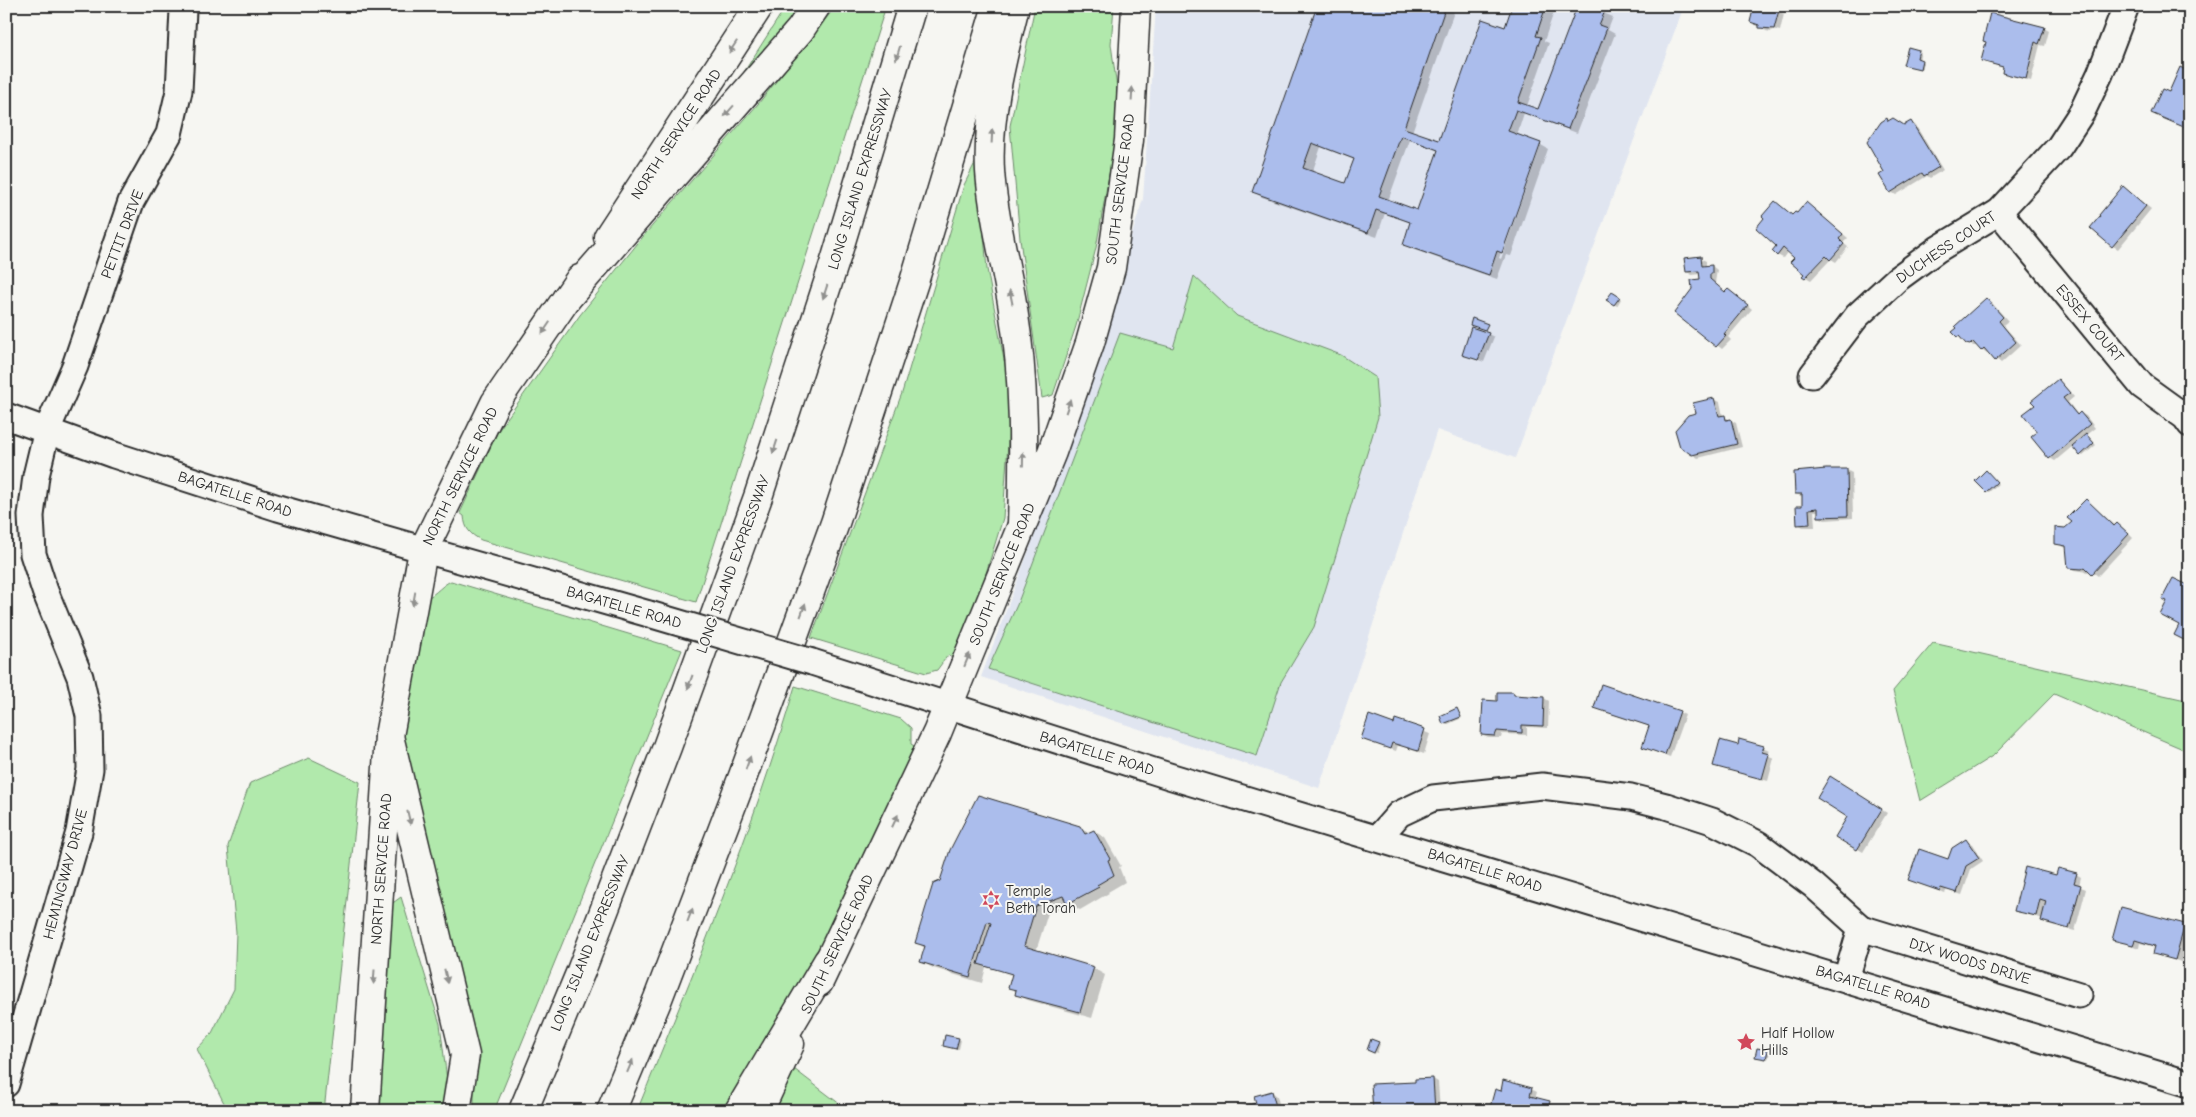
<svg xmlns="http://www.w3.org/2000/svg" width="2196" height="1117" font-family="'Comic Neue',sans-serif">
<style>
.built{fill:#e0e5f0}
.green{fill:#b1e9ac;stroke:#6e8a6c}
.shadow{fill:#0003;fill-rule:evenodd}
.building{fill:#abbdec;stroke:#2b2b2b;fill-rule:evenodd}
.lines{fill:none;stroke-linecap:round;stroke-linejoin:round}
.minor-casing{stroke:#2b2b2b;stroke-width:29}
.major-casing{stroke:#2b2b2b;stroke-width:31}
.highway-casing{stroke:#2b2b2b;stroke-width:31}
.minor{stroke:#f6f6f2;stroke-width:25}
.major{stroke:#f6f6f2;stroke-width:28}
.highway{stroke:#f6f6f2;stroke-width:28}
.minor-bridge-casing{stroke:#2b2b2b;stroke-width:29;stroke-linecap:butt}
.minor-bridge{stroke:#f6f6f2;stroke-width:25}
.oneway{fill:#90908e}
.labels{text-anchor:middle;dominant-baseline:central;stroke-width:4;stroke-linejoin:round;paint-order:stroke}
.street-label{font-size:15px;fill:#2b2b2b;stroke:#f6f6f2}
.poi-label{font-size:15px;fill:#2b2b2b;stroke:#f6f6f2;text-anchor:start}
</style>
<rect width="100%" height="100%" fill="#f6f6f2"/>
<filter id="ink" filterUnits="userSpaceOnUse"><feTurbulence type="fractalNoise" baseFrequency=".02" numOctaves="2"/><feDisplacementMap in="SourceGraphic" scale="10" xChannelSelector="R" yChannelSelector="G"/><feConvolveMatrix kernelMatrix="1 2 1 2 8 2 1 2 1" color-interpolation-filters="sRGB"/></filter>
<g filter="url(#ink)">
<!-- built -->
<polygon class="built" points="1156,6 1684,6 1515,458 1437,430 1319,788 981,677 1057,476 1143,199"/>
<!-- green -->
<g class="green">
<polygon points="786,6 804,6 723,105"/>
<path d="M836,6H886L696,602L481,540C470,534 465,529 464,516L460,513L498,431L580,315L646,233L758,104Z"/>
<polygon points="1035,6 1114,6 1111,44 1117,88 1115,141 1096,248 1076,326 1053,395 1042,398 1020,239 1010,126"/>
<polygon points="977,159 987,269 1011,397 1003,518 970,625 953,657 948,655 937,670 926,673 811,638 902,393 964,185"/>
<polygon points="1194,276 1237,316 1341,355 1375,377 1378,417 1314,627 1281,682 1257,756 988,669 1017,605 1120,333 1173,348"/>
<path d="M451,581L682,650L494,1111H474V1097L469,1030L400,753L407,691L427,598C437,593 442,585 451,581Z"/>
<polygon points="1933,643 2190,701 2190,752 2054,694 1994,755 1920,801 1893,691"/>
<path d="M795,686L901,719L911,728V744L916,747L844,905L766,1049L729,1111H637C694,971 753,831 795,686Z"/>
<polygon points="309,758 360,782 324,1111 228,1111 197,1049 212,1033 234,989 236,932 228,846 250,783"/>
<polygon points="401,897 440,1024 449,1096 448,1111 374,1111 390,905"/>
<polygon points="794,1069 849,1111 773,1111"/>
</g>
<!-- shadow -->
<g class="shadow">
<path d="M1443,6L1454,12L1412,132L1440,142L1505,28L1513,6H1556L1544,41L1549,43L1527,106L1539,110L1587,6L1613,17L1608,30L1615,34L1577,133L1524,113L1517,135L1539,144L1499,258L1501,259L1541,145L1548,149L1511,256L1506,255L1497,279L1412,249L1404,244L1411,223L1385,213L1377,237L1262,197L1254,192ZM1410,140L1439,151L1418,211L1388,201ZM1321,147L1355,160L1345,185L1312,173Z"/>
<polygon points="1755,6 1784,14 1780,31 1772,29 1771,32 1766,31 1751,22"/>
<polygon points="2044,28 2049,31 2045,46 2040,45 2031,81 2009,75 2003,72 2004,68 1982,60"/>
<polygon points="1909,49 1921,52 1919,60 1924,62 1922,69 1907,65"/>
<polygon points="2190,73 2190,130 2158,116 2169,93"/>
<polygon points="1887,120 1904,126 1911,122 1916,126 1943,170 1930,178 1927,176 1896,195 1891,192 1885,172"/>
<polygon points="2128,191 2151,209 2118,249 2113,246"/>
<polygon points="1775,203 1793,216 1798,214 1807,204 1848,238 1843,243 1848,247 1836,262 1831,259 1811,280 1804,276 1805,274 1795,257 1788,251 1783,258 1777,255"/>
<polygon points="1700,258 1706,261 1706,267 1712,266 1717,270 1715,283 1726,293 1728,290 1734,294 1752,309 1728,337 1731,340 1722,349 1676,313 1701,281 1700,274 1692,275 1687,272"/>
<polygon points="1612,294 1621,299 1617,306 1608,300"/>
<polygon points="1987,299 1992,303 2008,321 2003,325 2021,345 2001,363 1988,352 1987,353 1978,346 1973,346 1957,336"/>
<polygon points="1488,334 1494,337 1484,362 1463,354"/>
<polygon points="2058,381 2063,384 2074,397 2068,402 2078,415 2080,413 2086,416 2095,428 2086,435 2096,445 2083,456 2073,446 2055,461 2050,458 2039,432 2036,406"/>
<polygon points="1714,399 1720,402 1723,416 1736,423 1742,447 1698,458 1692,454"/>
<polygon points="1846,470 1852,473 1853,518 1825,520 1819,517 1819,511 1814,511 1815,527 1803,527 1798,524 1803,507 1803,497 1796,494"/>
<polygon points="1988,473 1998,484 1989,492 1987,491"/>
<polygon points="2086,500 2116,526 2117,524 2122,527 2133,538 2098,576 2090,570 2088,572 2075,570 2069,567 2067,548 2057,544 2073,522"/>
<polygon points="1513,694 1518,697 1544,698 1549,701 1548,728 1527,727 1527,735 1502,734 1501,738 1488,738 1482,735 1498,702"/>
<polygon points="1457,710 1462,718 1446,725 1444,724"/>
<polygon points="1600,710 1679,712 1685,715 1670,757 1644,747 1651,727"/>
<polygon points="1396,721 1430,734 1424,754 1398,745 1396,751 1368,741 1395,725"/>
<polygon points="1739,746 1763,747 1769,750 1767,755 1774,758 1768,781 1715,766"/>
<polygon points="1831,778 1887,813 1863,852 1837,836 1849,817"/>
<path d="M1079,827L1090,833L1094,831L1105,838L1121,866L1119,867L1125,882L1108,892L1109,893L1080,910L1070,904L1048,913L1036,951L1093,968L1105,975L1092,1018L1028,1000L1016,994L1017,991L1010,987L1013,976L986,967L982,983L933,968L921,961L925,948L917,943ZM991,966L1019,975L1018,977L991,969Z"/>
<polygon points="1966,841 1972,844 1983,861 1971,869 1962,895 1947,890 1945,893 1910,880 1949,860"/>
<polygon points="2076,874 2081,877 2079,886 2086,889 2075,931 2048,924 2042,921 2043,919 2015,910 2057,876"/>
<polygon points="2184,925 2190,928 2181,962 2154,953 2156,947 2140,943 2139,948 2113,939"/>
<polygon points="958,1039 961,1040 959,1049 946,1047"/>
<polygon points="1378,1043 1380,1044 1377,1053 1371,1051"/>
<polygon points="1767,1052 1770,1053 1768,1059 1759,1057"/>
<polygon points="1433,1079 1438,1082 1440,1111 1374,1111 1417,1083"/>
<polygon points="1531,1089 1537,1092 1535,1099 1555,1106 1554,1111 1491,1111 1502,1092"/>
<polygon points="1272,1092 1277,1096 1281,1111 1231,1111 1257,1104"/>
</g>
<!-- building -->
<g class="building">
<path d="M1317,6H1446L1404,128L1439,140L1482,19L1505,27L1512,6H1546L1536,36L1541,37L1518,102L1538,109L1577,6H1591L1605,11L1599,25L1607,28L1568,129L1516,110L1508,131L1541,143L1502,253L1497,251L1489,275L1403,245L1410,222L1376,210L1368,233L1252,192ZM1401,136L1438,150L1417,210L1379,196ZM1312,143L1354,159L1345,183L1303,168Z"/>
<polygon points="1754,6 1779,10 1774,29 1759,28 1759,25 1750,22"/>
<polygon points="1990,13 2045,27 2039,44 2035,42 2026,79 2002,73 2003,67 1981,61 1986,42 1983,41"/>
<polygon points="1908,47 1919,50 1917,58 1922,60 1920,69 1903,65"/>
<polygon points="2180,67 2190,72 2190,120 2186,128 2151,113 2162,89 2169,92"/>
<polygon points="1887,118 1888,121 1893,118 1904,125 1911,121 1939,167 1924,176 1922,173 1890,193 1879,175 1884,172 1867,142 1881,122"/>
<polygon points="2123,186 2146,206 2112,247 2090,228 2100,216 2099,215"/>
<polygon points="1775,201 1792,215 1795,212 1797,213 1806,202 1843,234 1839,239 1844,244 1830,260 1826,256 1805,278 1802,276 1804,274 1790,262 1794,258 1783,248 1777,256 1772,251 1776,246 1756,228 1764,218 1762,216"/>
<polygon points="1701,256 1702,266 1712,265 1712,274 1710,274 1710,279 1725,292 1728,289 1748,305 1724,334 1726,336 1716,347 1674,313 1692,289 1691,280 1700,279 1699,271 1686,272 1684,258"/>
<polygon points="1612,292 1620,297 1614,305 1606,300"/>
<polygon points="1986,298 2003,317 1999,321 2016,342 1995,361 1984,348 1981,351 1973,342 1970,345 1966,344 1959,336 1957,337 1952,332 1957,328 1955,326"/>
<polygon points="1472,318 1488,324 1485,330 1470,325"/>
<polygon points="1471,327 1489,333 1478,360 1462,355"/>
<polygon points="2058,379 2070,393 2063,398 2077,415 2080,412 2090,424 2049,459 2031,437 2037,432 2023,414 2035,405 2031,401"/>
<polygon points="1714,398 1719,416 1725,415 1726,420 1731,419 1737,444 1692,455 1680,447 1675,430 1688,415 1696,413 1693,403"/>
<polygon points="2086,434 2094,443 2080,456 2072,446"/>
<polygon points="1826,469 1847,469 1848,516 1818,517 1818,508 1809,509 1810,524 1797,525 1796,506 1802,506 1802,494 1795,494 1794,472"/>
<polygon points="1986,470 1997,482 1986,492 1975,481"/>
<polygon points="2086,499 2114,526 2117,523 2129,534 2092,574 2085,567 2082,569 2068,568 2066,546 2055,544 2055,527 2065,528 2072,522 2067,518"/>
<polygon points="2173,578 2190,586 2190,643 2174,635 2179,625 2160,615 2167,601 2162,599"/>
<polygon points="1601,684 1680,711 1665,755 1642,747 1649,726 1594,708"/>
<polygon points="1497,692 1513,692 1514,695 1544,697 1543,726 1522,725 1522,733 1497,731 1495,736 1481,735 1483,700 1497,701"/>
<polygon points="1457,708 1461,717 1443,724 1440,716"/>
<polygon points="1369,715 1394,724 1395,719 1425,729 1418,751 1392,743 1390,749 1361,739"/>
<polygon points="1739,739 1764,746 1762,752 1769,754 1762,779 1713,766 1720,740 1738,745"/>
<polygon points="1830,776 1882,809 1857,850 1835,837 1847,817 1817,798"/>
<polygon points="978,795 1080,826 1085,834 1094,830 1110,859 1108,860 1114,875 1097,885 1099,887 1067,904 1063,896 1036,906 1024,946 1094,967 1080,1012 1015,995 1016,990 1008,988 1012,974 978,964 991,923 987,922 970,977 920,962 925,946 915,943 933,884 940,881 950,850"/>
<polygon points="1966,839 1979,858 1966,866 1957,893 1941,888 1940,891 1908,880 1919,849 1948,859 1952,848"/>
<polygon points="2025,867 2056,875 2058,868 2077,873 2074,883 2081,885 2069,929 2041,921 2046,901 2040,899 2036,916 2014,911"/>
<polygon points="2121,907 2185,924 2175,960 2153,954 2155,946 2135,940 2133,945 2112,940"/>
<polygon points="945,1035 959,1038 956,1049 943,1046"/>
<polygon points="1371,1039 1379,1042 1374,1053 1367,1050"/>
<polygon points="1757,1048 1768,1050 1766,1059 1755,1057"/>
<polygon points="1433,1078 1435,1111 1373,1111 1371,1084 1415,1082 1415,1079"/>
<polygon points="1503,1080 1532,1088 1530,1096 1550,1101 1548,1111 1489,1111 1495,1089 1501,1091"/>
<polygon points="1272,1091 1277,1111 1227,1111 1256,1103 1254,1096"/>
</g>
<g class="lines">
<!-- minor casing -->
<g class="minor-casing">
<g id="minor">
<polyline points="1999,212 2142,386 2185,417 2190,424"/>
<polyline points="1812,375 1857,316 1897,279 1938,249 1999,212 2059,147 2082,112 2100,74 2126,6"/>
<polyline points="6,416 114,455 278,508 649,614"/>
<polyline points="812,662 1169,776 2190,1084"/>
<polyline points="1378,838 1399,814 1433,798 1542,786 1631,797 1666,806 1712,821 1758,844 1813,885 1861,928 2079,995"/>
<polyline points="1846,979 1861,928"/>
<polyline points="6,1084 79,832 90,769 89,716 80,677 45,591 33,554 31,516 36,476 47,430 75,366 131,202 169,134 179,91 183,10 181,6"/>
</g>
</g>
<!-- major casing -->
<g class="major-casing">
<g id="major">
<polyline points="608,237 759,6"/>
<polyline points="819,982 937,733 1052,452 1090,343 1111,268 1129,140 1136,6"/>
<polyline points="365,1111 389,736 423,551 495,403 580,279"/>
<polyline points="759,1111 790,1044"/>
</g>
</g>
<!-- highway casing -->
<g class="highway-casing">
<g id="highway">
<path d="M1015,6C1002,59 987,116 990,171C993,218 1006,263 1013,309C1025,381 1024,452 1022,525"/>
<polyline points="567,298 800,30 816,6"/>
<polyline points="389,736 465,1055 456,1111"/>
<polyline points="523,1111 581,971 667,747 758,497 836,258 912,6"/>
<polyline points="611,1111 657,1001 743,776 835,523 914,282 997,6"/>
<polyline points="739,1111 828,961"/>
</g>
</g>
<!-- minor -->
<use href="#minor" class="minor"/>
<!-- major -->
<use href="#major" class="major"/>
<!-- highway -->
<use href="#highway" class="highway"/>
<!-- minor-bridge casing -->
<g class="minor-bridge-casing">
<polyline id="minor-bridge" points="649,614 812,662"/>
</g>
<!-- minor-bridge -->
<use href="#minor-bridge" class="minor-bridge"/>
</g>
<!-- one-way arrows -->
<defs><path id="oneway-solid" d="M-6-.8H1V-3.2L6.5 0L1 3.2V.8H-6Z" transform="scale(1.25)"/></defs>
<g class="oneway">
<use href="#oneway-solid" transform="translate(733 47) rotate(123)"/>
<use href="#oneway-solid" transform="translate(898 53) rotate(107)"/>
<use href="#oneway-solid" transform="translate(1132 94) rotate(-87)"/>
<use href="#oneway-solid" transform="translate(729 111) rotate(131)"/>
<use href="#oneway-solid" transform="translate(992 136) rotate(-87)"/>
<use href="#oneway-solid" transform="translate(825 292) rotate(108)"/>
<use href="#oneway-solid" transform="translate(1011 297) rotate(-102)"/>
<use href="#oneway-solid" transform="translate(546 328) rotate(124)"/>
<use href="#oneway-solid" transform="translate(1068 406) rotate(-71)"/>
<use href="#oneway-solid" transform="translate(775 447) rotate(108)"/>
<use href="#oneway-solid" transform="translate(1023 459) rotate(-89)"/>
<use href="#oneway-solid" transform="translate(414 599) rotate(100)"/>
<use href="#oneway-solid" transform="translate(803 610) rotate(-70)"/>
<use href="#oneway-solid" transform="translate(967 660) rotate(-68)"/>
<use href="#oneway-solid" transform="translate(690 682) rotate(110)"/>
<use href="#oneway-solid" transform="translate(748 763) rotate(-70)"/>
<use href="#oneway-solid" transform="translate(409 818) rotate(77)"/>
<use href="#oneway-solid" transform="translate(895 821) rotate(-65)"/>
<use href="#oneway-solid" transform="translate(690 915) rotate(-69)"/>
<use href="#oneway-solid" transform="translate(446 976) rotate(77)"/>
<use href="#oneway-solid" transform="translate(374 977) rotate(94)"/>
<use href="#oneway-solid" transform="translate(630 1066) rotate(-67)"/>
</g>
</g>
<!-- icons -->
<defs>
<g id="synagogue-bare" transform="scale(1.5)"><path d="M0-6.5L5.6 3.2H-5.6ZM0 6.5L5.6-3.2H-5.6Z" fill="#d1495b" stroke="#f6f6f2" stroke-width="2.5" paint-order="stroke"/></g>
<g id="sight-bare" transform="scale(1.5)"><path d="M0-6L1.8-2.2L6-1.7L2.9 1.2L3.7 5.4L0 3.3L-3.7 5.4L-2.9 1.2L-6-1.7L-1.8-2.2Z" fill="#d1495b" stroke="#f6f6f2" stroke-width="2.5" paint-order="stroke"/></g>
</defs>
<g fill-rule="evenodd">
<use href="#synagogue-bare" x="991" y="900"/>
<use href="#sight-bare" x="1746" y="1042"/>
</g>
<g class="labels">
<!-- street labels -->
<g class="street-label">
<text transform="translate(676 134) rotate(-57)">NORTH SERVICE ROAD</text>
<text transform="translate(860 179) rotate(-73)">LONG ISLAND EXPRESSWAY</text>
<text transform="translate(1120 189) rotate(-83)">SOUTH SERVICE ROAD</text>
<text transform="translate(122 234) rotate(-69)">PETTIT DRIVE</text>
<text transform="translate(1946 247) rotate(-34)">DUCHESS COURT</text>
<text transform="translate(2090 323) rotate(50)">ESSEX COURT</text>
<text transform="translate(460 476) rotate(-64)">NORTH SERVICE ROAD</text>
<text transform="translate(235 494) rotate(18)">BAGATELLE ROAD</text>
<text transform="translate(733 564) rotate(-70)">LONG ISLAND EXPRESSWAY</text>
<text transform="translate(1002 574) rotate(-68)">SOUTH SERVICE ROAD</text>
<text transform="translate(624 607) rotate(16)">BAGATELLE ROAD</text>
<text transform="translate(1097 753) rotate(17)">BAGATELLE ROAD</text>
<text transform="translate(381 869) rotate(-86)">NORTH SERVICE ROAD</text>
<text transform="translate(1485 870) rotate(17)">BAGATELLE ROAD</text>
<text transform="translate(65 874) rotate(-75)">HEMINGWAY DRIVE</text>
<text transform="translate(590 943) rotate(-68)">LONG ISLAND EXPRESSWAY</text>
<text transform="translate(837 944) rotate(-65)">SOUTH SERVICE ROAD</text>
<text transform="translate(1970 961) rotate(17)">DIX WOODS DRIVE</text>
<text transform="translate(1873 987) rotate(17)">BAGATELLE ROAD</text>
</g>
<!-- poi labels -->
<g class="poi-label">
<text x="1006" y="891">Temple<tspan x="1006" dy="17">Beth Torah</tspan></text>
<text x="1761" y="1033">Half Hollow<tspan x="1761" dy="17">Hills</tspan></text>
</g>
</g>
<!-- margin -->
<rect width="2196" height="1117" fill="none" stroke="#f6f6f2" stroke-width="25"/>
<rect x="12" y="12" width="2171" height="1092" fill="none" stroke="#2b2b2b" stroke-width="2" filter="url(#ink)"/>
</svg>
